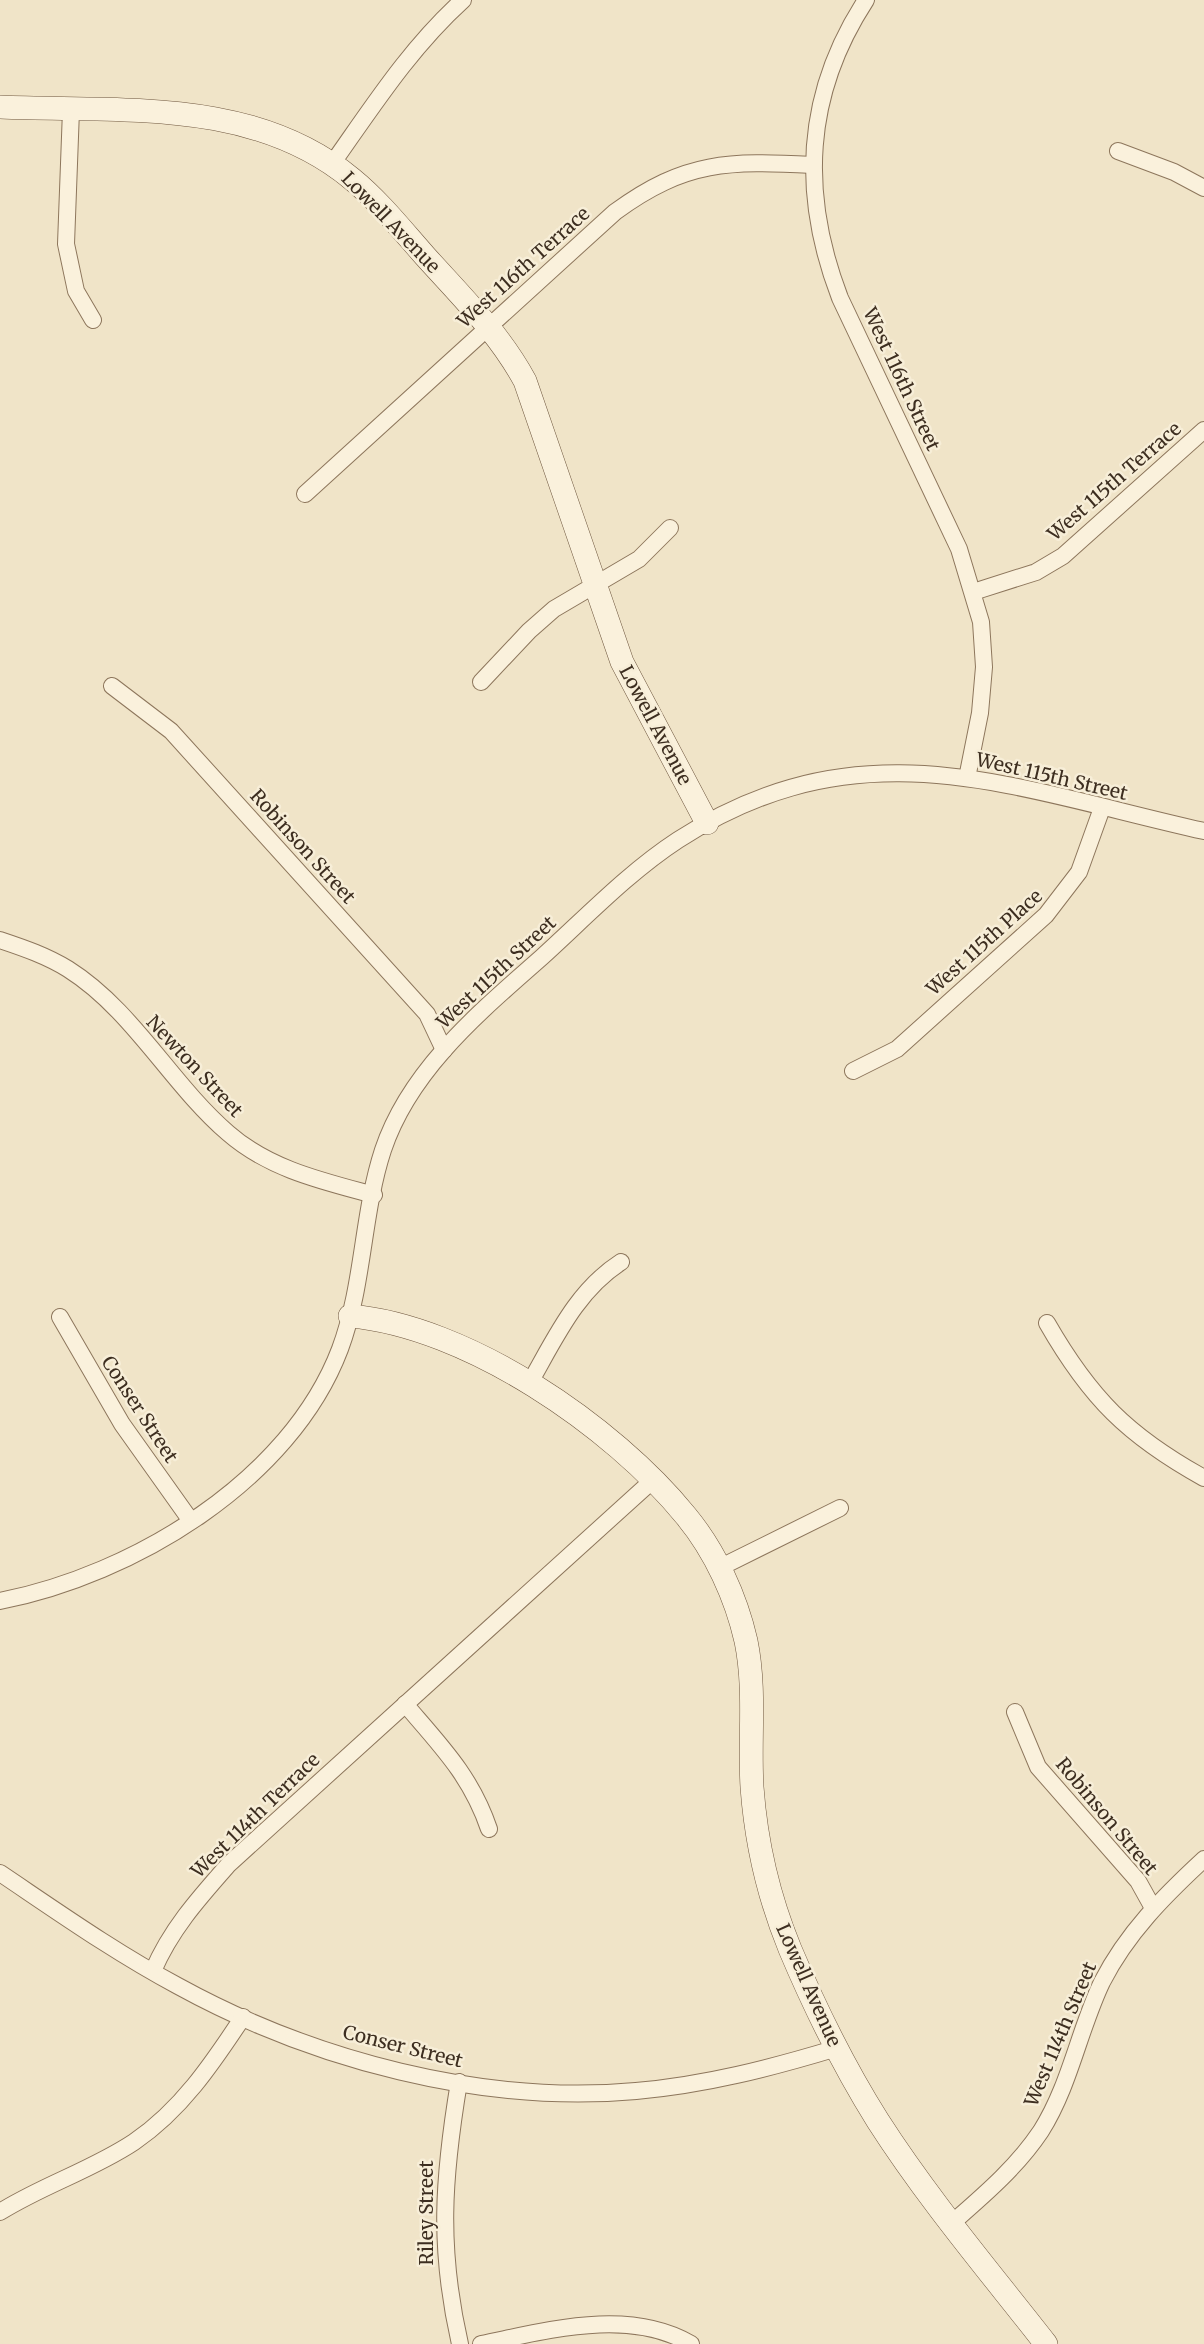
<svg xmlns="http://www.w3.org/2000/svg" width="1204" height="2344" font-family="Merriweather,serif">
<style>
.lines{fill:none;stroke-linecap:round;stroke-linejoin:round}
.street-casing{stroke:#8d765c;stroke-width:18}
.secondary-casing{stroke:#6f573f;stroke-width:24}
.street{stroke:#faf1dc;stroke-width:16}
.secondary{stroke:#faf1dc;stroke-width:23}
.labels{text-anchor:middle;dominant-baseline:central;stroke-width:5;stroke-linejoin:round;paint-order:stroke}
.street-label{font-size:19px;fill:#3d2e20;stroke:#f7eed8}
</style>
<rect width="100%" height="100%" fill="#f0e4c8"/>
<g class="lines">
<!-- street casing -->
<g class="street-casing">
<g id="street">
<path d="M866,0C804,95 800,194 840,298L959,549L981,622L984,667L980,713L967,778"/>
<polyline points="71,110 66,244 76,291 93,320"/>
<polyline points="1118,151 1174,172 1204,188"/>
<path d="M332,164C373,106 410,48 463,0"/>
<path d="M305,494L615,212C686,160 729,161 813,165"/>
<polyline points="973,592 1036,572 1063,556 1204,430"/>
<polyline points="481,682 529,631 554,609 639,559 670,528"/>
<polyline points="112,686 171,731 427,1014 444,1050"/>
<path d="M0,940C24,948 47,956 68,969C133,1010 171,1084 228,1133C269,1169 322,1181 374,1195"/>
<polyline points="853,1071 897,1049 1046,915 1079,872 1102,808"/>
<polyline points="60,1317 122,1424 191,1521"/>
<path d="M1047,1323C1090,1398 1128,1436 1204,1478"/>
<path d="M529,1384C555,1339 576,1291 621,1262"/>
<polyline points="719,1568 840,1508"/>
<path d="M0,1601C133,1575 290,1481 340,1349C364,1285 362,1214 383,1150C410,1069 481,1011 542,957C586,917 629,872 678,840C861,722 1011,788 1204,831"/>
<path d="M405,1704C441,1746 471,1776 489,1829"/>
<polyline points="1015,1712 1038,1767 1138,1881 1153,1908"/>
<path d="M0,1873C58,1912 116,1953 178,1986C313,2060 482,2105 636,2091C705,2085 771,2068 837,2048"/>
<path d="M153,1971C171,1929 199,1898 229,1864L653,1480"/>
<path d="M459,2082C443,2178 438,2248 460,2344"/>
<path d="M0,2212C43,2185 92,2170 134,2142C181,2110 212,2064 243,2017"/>
<path d="M952,2223C984,2195 1017,2167 1041,2131C1070,2085 1079,2030 1102,1982C1127,1933 1164,1896 1204,1859"/>
<path d="M481,2344C546,2331 628,2307 691,2344"/>
</g>
</g>
<!-- secondary casing -->
<g class="secondary-casing">
<g id="secondary">
<path d="M0,107C120,112 253,97 352,179C379,201 402,230 425,256C461,296 499,333 525,381L622,662L707,823"/>
<path d="M350,1316C467,1326 613,1426 686,1516C715,1551 736,1597 746,1641C756,1690 749,1738 752,1787C756,1842 769,1898 790,1949C815,2008 844,2067 878,2121C928,2199 989,2271 1046,2344"/>
</g>
</g>
<!-- street -->
<use href="#street" class="street"/>
<!-- secondary -->
<use href="#secondary" class="secondary"/>
</g>
<g class="labels">
<!-- street labels -->
<g class="street-label">
<text transform="translate(391 222) rotate(46)">Lowell Avenue</text>
<text transform="translate(523 267) rotate(-42)">West 116th Terrace</text>
<text transform="translate(902 379) rotate(65)">West 116th Street</text>
<text transform="translate(1114 481) rotate(-41)">West 115th Terrace</text>
<text transform="translate(656 725) rotate(62)">Lowell Avenue</text>
<text transform="translate(1052 776) rotate(13)">West 115th Street</text>
<text transform="translate(303 846) rotate(48)">Robinson Street</text>
<text transform="translate(984 942) rotate(-42)">West 115th Place</text>
<text transform="translate(496 972) rotate(-43)">West 115th Street</text>
<text transform="translate(195 1066) rotate(47)">Newton Street</text>
<text transform="translate(140 1409) rotate(57)">Conser Street</text>
<text transform="translate(255 1815) rotate(-44)">West 114th Terrace</text>
<text transform="translate(1107 1816) rotate(50)">Robinson Street</text>
<text transform="translate(809 1985) rotate(66)">Lowell Avenue</text>
<text transform="translate(1060 2034) rotate(-67)">West 114th Street</text>
<text transform="translate(403 2046) rotate(14)">Conser Street</text>
<text transform="translate(426 2213) rotate(-90)">Riley Street</text>
</g>
</g>
</svg>
